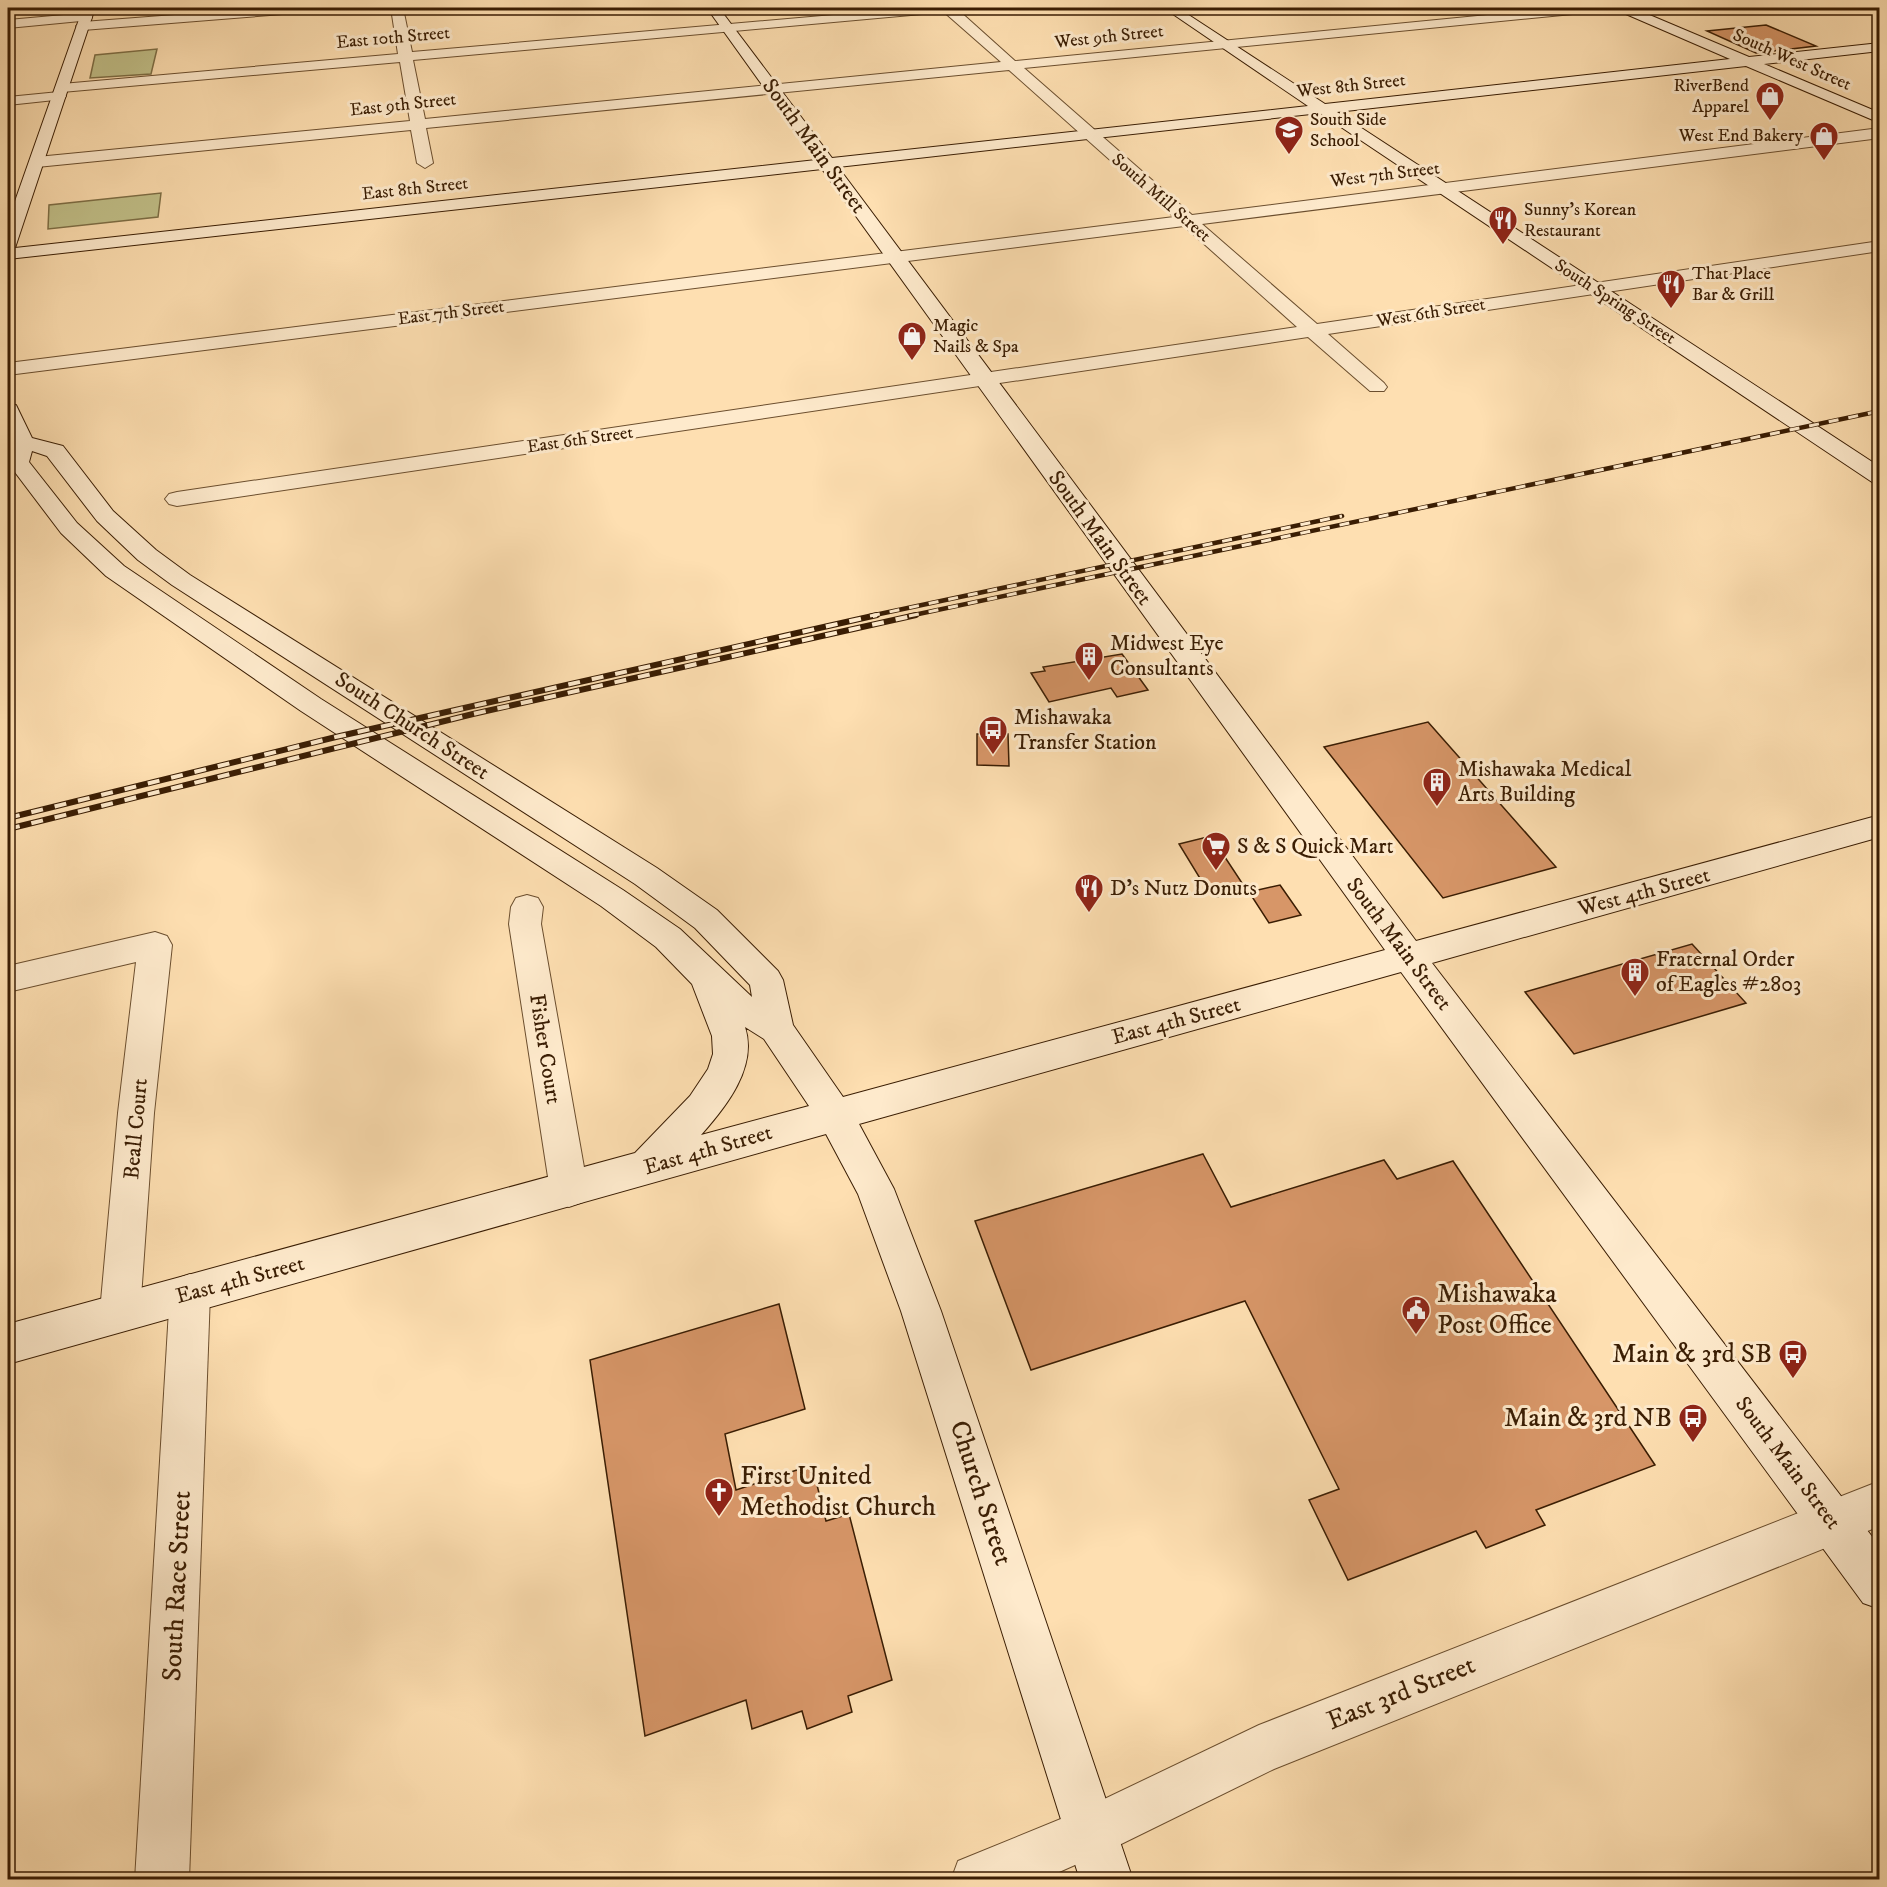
<svg xmlns="http://www.w3.org/2000/svg" width="1887" height="1887" font-family="'IM FELL DW Pica',serif">
<style>
.green{fill:#c2c18a;stroke:#7e6f46;stroke-width:1.5}
.building{fill:#d79668;stroke:#3a1d03;stroke-width:1.5}
.lines{fill:none;stroke-linecap:round;stroke-linejoin:round}
.street-casing{stroke:#6b4e2e;stroke-width:2}
.secondary-casing{stroke:#3a1d03;stroke-width:2}
.street{fill:#feeacc;fill-rule:evenodd}
.secondary{fill:#feeacc;fill-rule:evenodd}
.rail-far1-casing{stroke:#3a1d03;stroke-width:4.5}
.rail-casing{stroke:#3a1d03;stroke-width:6}
.rail-far1{stroke:#feeacc;stroke-width:3;stroke-dasharray:10;stroke-linecap:butt}
.rail{stroke:#feeacc;stroke-width:4;stroke-dasharray:12;stroke-linecap:butt}
.labels{text-anchor:middle;dominant-baseline:central;stroke-width:6;stroke-linejoin:round;paint-order:stroke}
.far-street-label{font-size:18px;fill:#3a1d03;stroke:#feeacc}
.far-poi-label{font-size:18px;fill:#3a1d03;stroke:#feeacc;text-anchor:start}
.street-label{font-size:22px;fill:#3a1d03;stroke:#feeacc}
.poi-label{font-size:22px;fill:#3a1d03;stroke:#feeacc;text-anchor:start}
.near-poi-label{font-size:27px;fill:#3a1d03;stroke:#feeacc;text-anchor:start}
.near-street-label{font-size:27px;fill:#3a1d03;stroke:#feeacc}
</style>
<rect width="100%" height="100%" fill="#fedfb1"/>
<filter id="stains"><feTurbulence type="fractalNoise" baseFrequency=".00333" numOctaves="4"/><feColorMatrix values="0 0 0 0 .2 0 0 0 0 .09 0 0 0 0 .02 0 0 0 .5 -.17"/></filter>
<radialGradient id="worn" r=".72"><stop offset=".6" stop-color="#630" stop-opacity="0"/><stop offset="1" stop-color="#630" stop-opacity=".3"/></radialGradient>
<!-- green -->
<g class="green">
<polygon points="157,49 151,74 90,78 95,55"/>
<polygon points="161,193 158,217 48,229 49,205"/>
</g>
<!-- building -->
<g class="building">
<polygon points="1766,25 1816,46 1756,53 1707,31"/>
<polygon points="1122,654 1148,690 1117,697 1111,688 1049,702 1031,673 1045,671 1043,667"/>
<polygon points="1428,722 1556,867 1443,898 1324,747"/>
<polygon points="977,734 1008,734 1009,766 977,765"/>
<polygon points="1211,836 1246,889 1217,897 1209,884 1204,885 1179,844"/>
<polygon points="1280,885 1301,915 1269,923 1249,892"/>
<polygon points="1692,944 1746,1003 1574,1054 1525,992"/>
<polygon points="1203,1154 1231,1207 1384,1160 1397,1179 1453,1161 1655,1465 1536,1510 1545,1525 1486,1548 1476,1531 1348,1580 1309,1500 1339,1489 1245,1301 1031,1370 975,1221"/>
<polygon points="779,1304 805,1409 725,1434 736,1490 812,1465 826,1521 849,1514 892,1680 848,1696 852,1712 807,1729 802,1711 752,1729 746,1700 645,1736 590,1360"/>
</g>
<g class="lines">
<!-- street casing -->
<g class="street-casing">
<g id="street">
<polygon points="266,8 314,8 308,12 83,30 76,26 83,22"/>
<path d="M391,8H403L412,52L913,8H956L1015,61L1559,8H1599L1593,12L1024,68L1192,215L1880,128V138L1202,224L1317,324L1880,241V251L1328,334L1384,383L1387,387L1384,391H1370L1308,337L177,506L169,504L165,499L169,494L177,492L1297,327L1184,226L8,375V363L1174,217L1009,70L426,128L433,163L425,168L417,163L411,130L37,167L29,162L37,157L410,121L400,62L62,92L55,88L62,84L398,54ZM944,12L1001,62L425,119L413,60Z"/>
<polygon points="86,13 92,17 91,20 8,28 8,20"/>
<polygon points="59,92 66,96 64,99 8,105 8,97"/>
<polygon points="527,895 538,898 543,907 541,924 588,1190 583,1202 569,1207 555,1202 550,1190 509,924 511,907 516,898"/>
<polygon points="155,932 167,936 172,945 154,1113 140,1312 134,1326 120,1332 106,1326 100,1312 118,1113 136,962 8,992 8,966"/>
<polygon points="190,1274 204,1279 210,1293 189,1880 135,1880 170,1293 176,1279"/>
<polygon points="1880,1481 1880,1526 1274,1769 1109,1850 1041,1880 951,1880 958,1861 1073,1814 1259,1725"/>
</g>
</g>
<!-- secondary casing -->
<g class="secondary-casing">
<path id="secondary" d="M83,8H95L15,248L816,160L707,8H719L832,158L1308,106L1164,8H1178L1325,104L1730,59L1619,11L1617,8H1633L1749,57L1880,43V51L1764,64L1880,113V123L1746,66L1337,112L1880,467V484L1872,482L1320,113L838,167L1416,941L1880,815V837L1432,963L1880,1547V1609L1863,1603L1401,972L859,1124L894,1189L941,1311L1133,1880H1080L901,1311L858,1194L826,1134L8,1364V1324L635,1153L690,1096L708,1069L713,1054L712,1036L692,984L656,947L601,906L301,711L106,576L61,533L8,463L12,442L8,432V404L16,405L32,438L63,446L113,511L156,550L190,575L657,868L717,910L778,971L783,980L793,1025L843,1097L1385,950L822,169L8,259V221ZM32,451L47,456L97,521L138,560L172,585L635,884L695,928L750,985L752,997L680,929L623,890L321,699L124,566L77,523L29,462ZM745,1027L764,1039L809,1106L701,1135C726,1107 758,1067 745,1027Z"/>
</g>
<!-- street -->
<use href="#street" class="street"/>
<!-- secondary -->
<use href="#secondary" class="secondary"/>
<!-- rail-far1 casing -->
<g class="rail-far1-casing">
<g id="rail-far1">
<polyline points="870,616 1342,516"/>
<polyline points="909,616 1880,411"/>
</g>
</g>
<!-- rail casing -->
<g class="rail-casing">
<g id="rail">
<polyline points="8,818 340,736 877,615"/>
<polyline points="8,829 473,714 916,615"/>
</g>
</g>
<!-- rail-far1 -->
<use href="#rail-far1" class="rail-far1"/>
<!-- rail -->
<use href="#rail" class="rail"/>
</g>
<!-- icons -->
<defs>
<g id="shop-pin" transform="scale(1.5)"><path d="M0 17L-7.5 6A9.5 9.5 0 1 1 7.5 6Z" fill="#8f2418" stroke="#feeacc"/><path d="M-5-2.5h2.3a2.7 3.5 0 0 1 5.4 0H5L5.5 6h-11ZM-1.5-2.5h3a1.5 2.3 0 0 0-3 0Z" fill="#fff"/></g>
<g id="school-pin" transform="scale(1.5)"><path d="M0 17L-7.5 6A9.5 9.5 0 1 1 7.5 6Z" fill="#8f2418" stroke="#feeacc"/><path d="M0-5L7-2L0 1L-7-2ZM-4 1L0 2.5L4 1V4Q0 6-4 4Z" fill="#fff"/></g>
<g id="restaurant-pin" transform="scale(1.5)"><path d="M0 17L-7.5 6A9.5 9.5 0 1 1 7.5 6Z" fill="#8f2418" stroke="#feeacc"/><path d="M-5-6h1v4h1v-4h1v4h1v-4h1v5L-1.5 .5V6h-2V.5L-5-1ZM5-6V6H3V1.5H1.5Q1.5-4 5-6Z" fill="#fff"/></g>
<g id="building-pin" transform="scale(1.5)"><path d="M0 17L-7.5 6A9.5 9.5 0 1 1 7.5 6Z" fill="#8f2418" stroke="#feeacc"/><path d="M-4-6H4V6H1V3H-1V6H-4ZM-2.5-4.3h1.7v1.8h-1.7ZM.8-4.3h1.7v1.8H.8ZM-2.5-1h1.7V.8h-1.7ZM.8-1h1.7V.8H.8Z" fill="#fff"/></g>
<g id="bus-pin" transform="scale(1.5)"><path d="M0 17L-7.5 6A9.5 9.5 0 1 1 7.5 6Z" fill="#8f2418" stroke="#feeacc"/><path d="M-5-6H5V4H4V6H2V4H-2V6H-4V4H-5ZM-3.5-4V0h7V-4ZM-3.5 1.2v1.5H-2V1.2ZM2 1.2v1.5H3.5V1.2Z" fill="#fff"/></g>
<g id="supermarket-pin" transform="scale(1.5)"><path d="M0 17L-7.5 6A9.5 9.5 0 1 1 7.5 6Z" fill="#8f2418" stroke="#feeacc"/><path d="M-6-5.5h2.5l.6 2H6L4.5 2H-2.5L-4.4-4H-6ZM-1.5 3.2a1.3 1.3 0 1 0 .1 0ZM3 3.2a1.3 1.3 0 1 0 .1 0Z" fill="#fff"/></g>
<g id="civic-pin" transform="scale(1.5)"><path d="M0 17L-7.5 6A9.5 9.5 0 1 1 7.5 6Z" fill="#8f2418" stroke="#feeacc"/><path d="M-.6-6.5H3V-4.5H.6V-3L4-1V1h2V6H-6V1h2V-1L-.6-3ZM-1.2 2.5V6h2.4V2.5Z" fill="#fff"/></g>
<g id="church-pin" transform="scale(1.5)"><path d="M0 17L-7.5 6A9.5 9.5 0 1 1 7.5 6Z" fill="#8f2418" stroke="#feeacc"/><path d="M-1.2-6h2.4v3.5h3.3v2.4h-3.3V6h-2.4V-.1h-3.3v-2.4h3.3Z" fill="#fff"/></g>
</defs>
<g fill-rule="evenodd">
<use href="#shop-pin" x="1770" y="96"/>
<use href="#school-pin" x="1289" y="130"/>
<use href="#shop-pin" x="1824" y="136"/>
<use href="#restaurant-pin" x="1503" y="220"/>
<use href="#restaurant-pin" x="1671" y="284"/>
<use href="#shop-pin" x="912" y="336"/>
<use href="#building-pin" x="1089" y="656"/>
<use href="#bus-pin" x="993" y="730"/>
<use href="#building-pin" x="1437" y="782"/>
<use href="#supermarket-pin" x="1216" y="846"/>
<use href="#restaurant-pin" x="1089" y="888"/>
<use href="#building-pin" x="1635" y="972"/>
<use href="#civic-pin" x="1416" y="1310"/>
<use href="#bus-pin" x="1793" y="1354"/>
<use href="#bus-pin" x="1693" y="1418"/>
<use href="#church-pin" x="719" y="1492"/>
</g>
<g class="labels">
<!-- far-street labels -->
<g class="far-street-label">
<text transform="translate(1109 37) rotate(-6)">West 9th Street</text>
<text transform="translate(393 38) rotate(-5)">East 10th Street</text>
<text transform="translate(1792 60) rotate(24)">South West Street</text>
<text transform="translate(1351 86) rotate(-6)">West 8th Street</text>
<text transform="translate(403 105) rotate(-6)">East 9th Street</text>
<text transform="translate(1385 175) rotate(-7)">West 7th Street</text>
<text transform="translate(415 189) rotate(-6)">East 8th Street</text>
<text transform="translate(1161 198) rotate(41)">South Mill Street</text>
<text transform="translate(1615 302) rotate(33)">South Spring Street</text>
<text transform="translate(451 313) rotate(-7)">East 7th Street</text>
<text transform="translate(1431 313) rotate(-9)">West 6th Street</text>
<text transform="translate(580 440) rotate(-8)">East 6th Street</text>
</g>
<!-- far-poi labels -->
<g class="far-poi-label">
<text x="1749" y="86" text-anchor="end">RiverBend<tspan x="1749" dy="21">Apparel</tspan></text>
<text x="1310" y="120">South Side<tspan x="1310" dy="21">School</tspan></text>
<text x="1803" y="136" text-anchor="end">West End Bakery</text>
<text x="1524" y="210">Sunny's Korean<tspan x="1524" dy="21">Restaurant</tspan></text>
<text x="1692" y="274">That Place<tspan x="1692" dy="21">Bar &amp; Grill</tspan></text>
<text x="933" y="326">Magic<tspan x="933" dy="21">Nails &amp; Spa</tspan></text>
</g>
<!-- street labels -->
<g class="street-label">
<text transform="translate(814 146) rotate(54)">South Main Street</text>
<text transform="translate(1100 538) rotate(54)">South Main Street</text>
<text transform="translate(412 726) rotate(33)">South Church Street</text>
<text transform="translate(1644 892) rotate(-15)">West 4th Street</text>
<text transform="translate(1399 944) rotate(53)">South Main Street</text>
<text transform="translate(1176 1021) rotate(-15)">East 4th Street</text>
<text transform="translate(545 1049) rotate(81)">Fisher Court</text>
<text transform="translate(136 1129) rotate(-85)">Beall Court</text>
<text transform="translate(708 1150) rotate(-16)">East 4th Street</text>
<text transform="translate(240 1280) rotate(-15)">East 4th Street</text>
<text transform="translate(1788 1463) rotate(53)">South Main Street</text>
</g>
<!-- poi labels -->
<g class="poi-label">
<text x="1110" y="643">Midwest Eye<tspan x="1110" dy="25">Consultants</tspan></text>
<text x="1014" y="717">Mishawaka<tspan x="1014" dy="25">Transfer Station</tspan></text>
<text x="1458" y="769">Mishawaka Medical<tspan x="1458" dy="25">Arts Building</tspan></text>
<text x="1237" y="846">S &amp; S Quick Mart</text>
<text x="1110" y="888">D's Nutz Donuts</text>
<text x="1656" y="959">Fraternal Order<tspan x="1656" dy="25">of Eagles #2803</tspan></text>
</g>
<!-- near-poi labels -->
<g class="near-poi-label">
<text x="1437" y="1294">Mishawaka<tspan x="1437" dy="31">Post Office</tspan></text>
<text x="1772" y="1354" text-anchor="end">Main &amp; 3rd SB</text>
<text x="1672" y="1418" text-anchor="end">Main &amp; 3rd NB</text>
<text x="740" y="1476">First United<tspan x="740" dy="31">Methodist Church</tspan></text>
</g>
<!-- near-street labels -->
<g class="near-street-label">
<text transform="translate(981 1493) rotate(72)">Church Street</text>
<text transform="translate(177 1586) rotate(-87)">South Race Street</text>
<text transform="translate(1401 1693) rotate(-22)">East 3rd Street</text>
</g>
</g>
<!-- margin -->
<rect width="1887" height="1887" fill="none" stroke="#fedfb1" stroke-width="30"/>
<rect x="9" y="9" width="1869" height="1869" fill="none" stroke="#3a1d03" stroke-width="3"/>
<rect x="15" y="15" width="1857" height="1857" fill="none" stroke="#3a1d03" stroke-width="1.5"/>
<rect width="100%" height="100%" filter="url(#stains)"/>
<rect width="100%" height="100%" fill="url(#worn)"/>
</svg>
